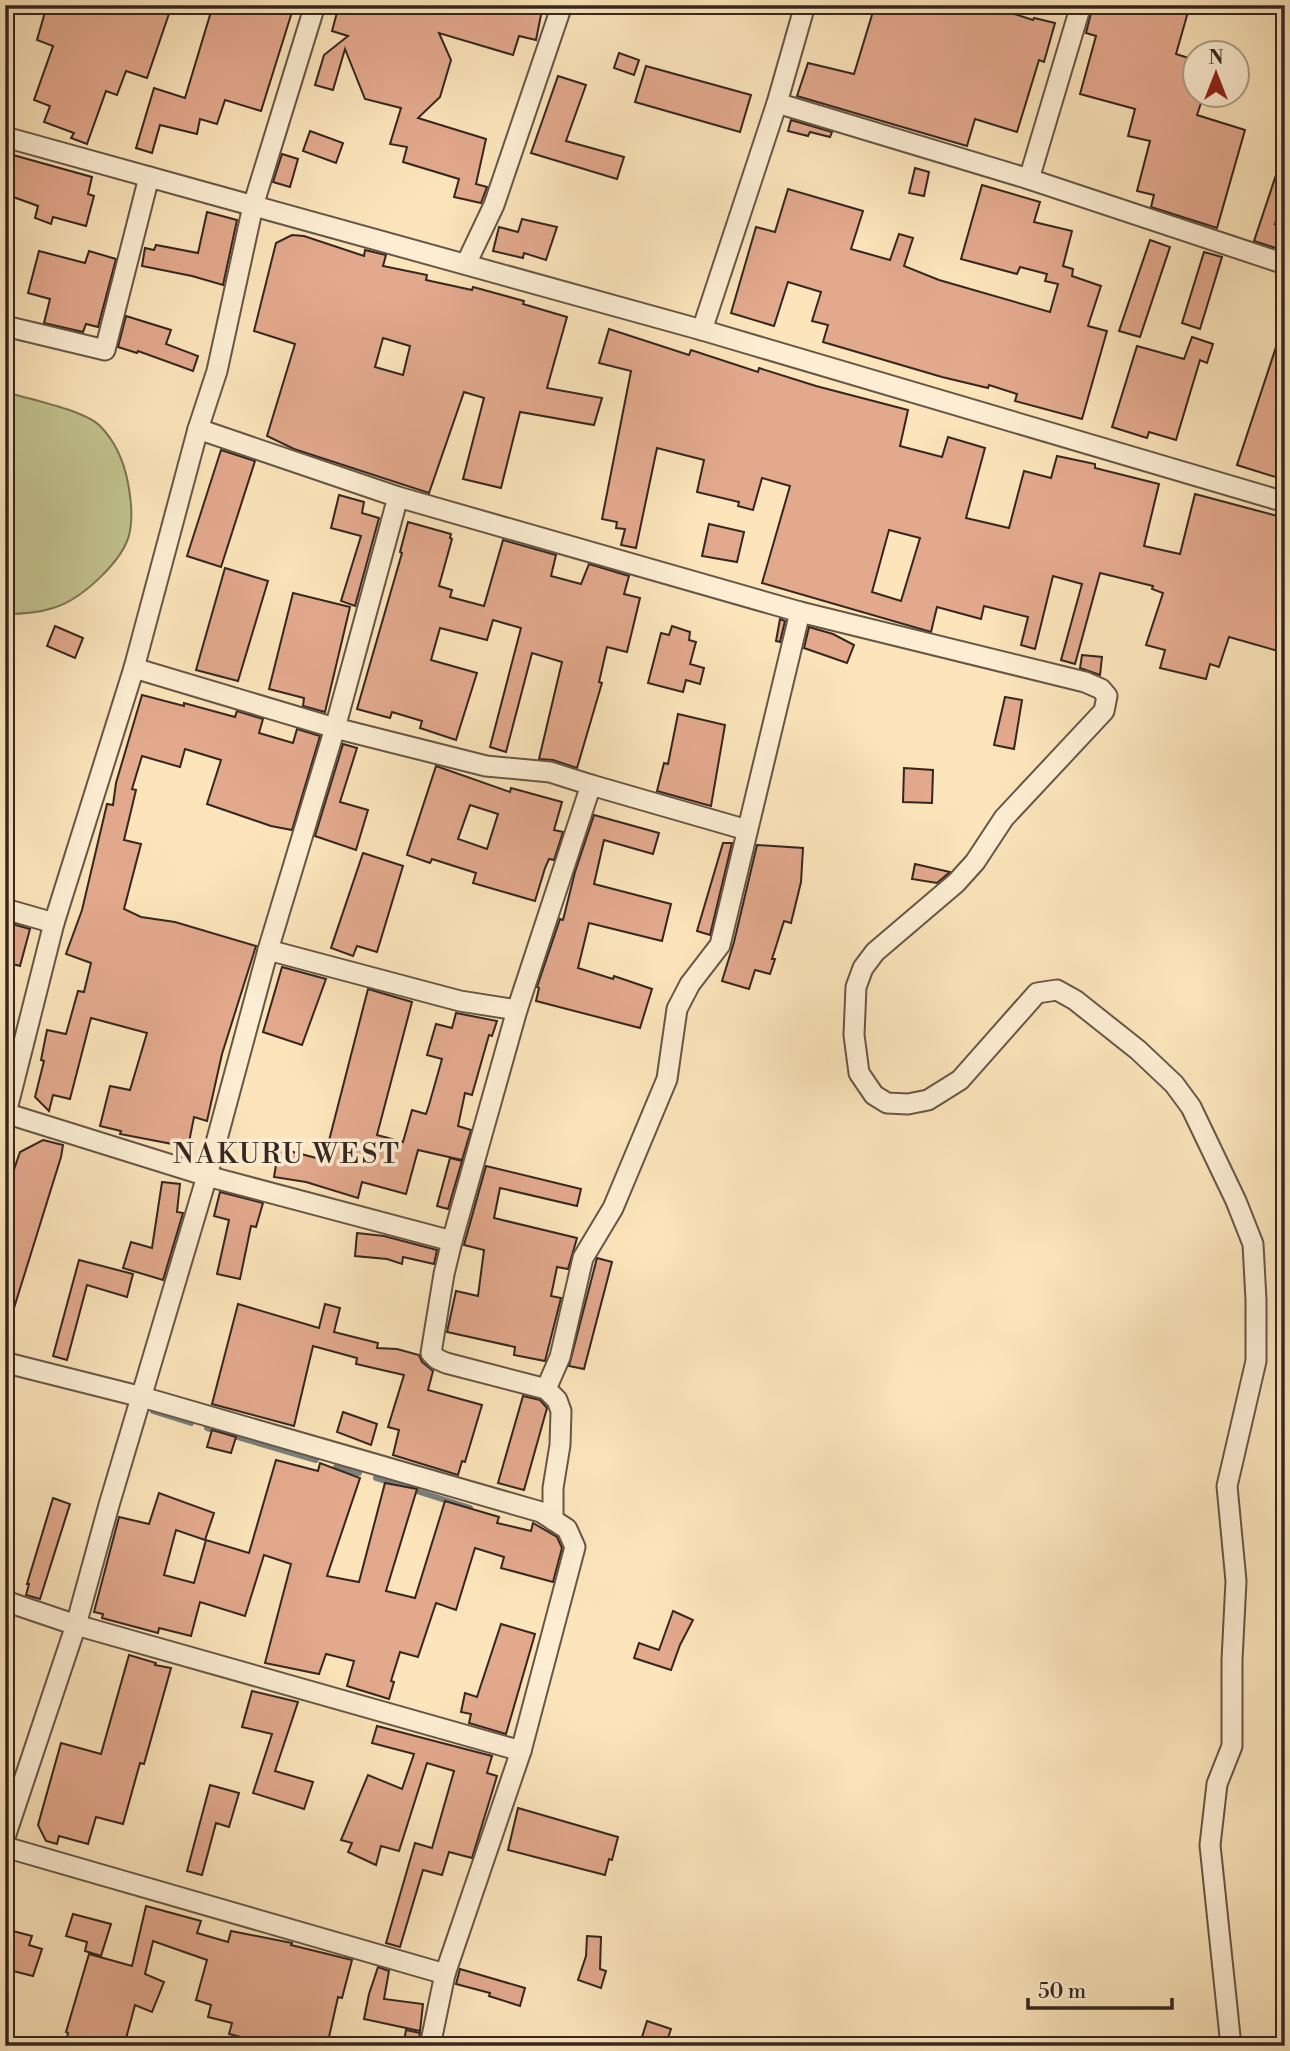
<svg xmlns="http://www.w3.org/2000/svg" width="1290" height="2051" font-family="'Libre Bodoni',serif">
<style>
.green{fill:#c2c38e;stroke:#7b7457;stroke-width:2}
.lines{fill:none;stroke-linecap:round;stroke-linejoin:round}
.stream{stroke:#78807e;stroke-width:6}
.building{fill:#e3a98d;stroke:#342620;stroke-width:2;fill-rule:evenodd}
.street-casing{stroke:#665647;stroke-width:23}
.street{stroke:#fdeed3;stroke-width:19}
.labels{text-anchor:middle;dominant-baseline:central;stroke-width:7;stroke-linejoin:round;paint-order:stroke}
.quarter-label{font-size:28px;letter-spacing:2px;fill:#342620;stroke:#fdeed3}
</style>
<rect width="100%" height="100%" fill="#fce5bb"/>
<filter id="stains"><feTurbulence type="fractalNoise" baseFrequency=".00286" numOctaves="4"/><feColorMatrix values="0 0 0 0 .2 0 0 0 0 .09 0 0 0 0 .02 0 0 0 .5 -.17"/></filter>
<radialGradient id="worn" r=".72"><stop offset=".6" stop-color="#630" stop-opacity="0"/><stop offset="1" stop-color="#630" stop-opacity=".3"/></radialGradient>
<!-- green -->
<path class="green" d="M5,392C29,399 84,410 100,426C116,442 124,462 128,483C131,499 133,515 130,531C125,560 81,600 53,608C38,613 21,614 5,614Z"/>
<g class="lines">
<!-- stream -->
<g class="stream">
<polyline points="153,1411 191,1423"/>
<polyline points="207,1428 316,1460"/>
<polyline points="336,1467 359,1473"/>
<polyline points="376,1478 470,1508"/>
</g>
</g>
<!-- building -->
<g class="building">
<polygon points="47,5 172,5 147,78 126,71 117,95 106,91 87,144 71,138 74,133 44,122 50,106 34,100 53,46 37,40"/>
<polygon points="213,5 269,5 292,12 261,111 225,100 217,124 200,119 197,134 160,125 152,153 136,148 154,88 185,98"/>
<polygon points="339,5 406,5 435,13 438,5 543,5 536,40 519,36 513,55 439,33 451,60 440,97 418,118 486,139 476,184 487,187 481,203 454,197 459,179 403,162 407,147 390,144 401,108 365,99 345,49 333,90 315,85 324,55 348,36 332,31"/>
<polygon points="875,5 986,5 1033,20 1034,18 1055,23 1044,62 1039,60 1017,132 975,119 967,146 797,96 808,63 854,74"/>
<polygon points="1093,5 1190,5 1176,54 1195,60 1195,94 1204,94 1197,115 1245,130 1217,228 1151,207 1154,195 1137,191 1150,141 1128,136 1135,109 1080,94 1096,36 1086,33"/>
<polygon points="619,53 639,60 634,75 614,68"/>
<polygon points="646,66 751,95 740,132 635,102"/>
<polygon points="558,76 586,85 566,141 624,157 617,179 531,153"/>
<polygon points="791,120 832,132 830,137 810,132 808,136 788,131"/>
<polygon points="310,131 343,143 336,163 303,151"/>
<polygon points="282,154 298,159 290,187 273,182"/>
<polygon points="13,155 92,177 88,194 94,196 86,226 53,217 51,224 35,218 38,206 5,194"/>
<polygon points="1282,157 1285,158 1285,194 1275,224 1285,227 1285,251 1254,241"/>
<polygon points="915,168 929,172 924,196 909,193"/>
<polygon points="982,185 1040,202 1034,222 1072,231 1063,266 1073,269 1072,276 1101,286 1088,326 1107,331 1082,419 1015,401 1017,394 989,385 988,388 942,377 823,342 828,325 812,321 821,292 788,282 774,326 731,313 756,227 775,232 788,189 863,211 851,249 890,260 899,234 913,238 904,266 939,280 1050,312 1058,284 1045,281 1047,274 1020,267 1017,274 961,259"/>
<polygon points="207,212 237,220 223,285 192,276 142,266 145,248 154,250 156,245 198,253"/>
<polygon points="522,219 557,227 546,260 524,253 523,258 493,251 499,227 518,232"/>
<path d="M292,235L304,236L364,256L365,250L386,255L383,266L427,275L426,280L472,290L473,287L524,301L523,304L567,317L547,388L602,398L594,425L520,412L501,488L463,479L484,398L464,392L429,493L294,449L267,436L295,344L254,331L276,243ZM383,338L410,346L403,375L375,367Z"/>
<polygon points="1150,240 1170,247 1140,337 1119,331"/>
<polygon points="39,251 85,263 89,251 116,259 98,327 86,324 83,332 44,323 50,299 28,293"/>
<polygon points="1204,252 1222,257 1200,329 1182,323"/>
<polygon points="126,316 171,330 166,344 198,356 193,371 138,351 137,353 118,347"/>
<polygon points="1283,326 1285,327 1285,480 1237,465"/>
<path d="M609,329L689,355L691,350L758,372L759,368L816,386L908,410L900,446L942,457L948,437L985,448L966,518L1009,528L1024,471L1051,478L1057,456L1095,464V468L1159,484L1144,546L1180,554L1195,494L1285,518V653L1229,637L1219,667L1210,664L1206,679L1160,668L1165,650L1146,645L1163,593L1152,589L1153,586L1100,573L1075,664L1061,660L1082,584L1053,576L1035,649L1021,645L1028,617L984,606L981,619L937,607L931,632L762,583L790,486L762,478L753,510L738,506L739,502L697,492L704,460L657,448L636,548L621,545L625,529L616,528L617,522L602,519L631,371L599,363ZM889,530L920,538L901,601L872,592Z"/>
<polygon points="1192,337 1213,344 1207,363 1200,360 1176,440 1149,432 1147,438 1112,427 1137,346 1184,359"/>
<polygon points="221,450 255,461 221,567 187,556"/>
<polygon points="339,495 364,502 362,513 379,518 355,606 341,601 361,536 331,528"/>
<polygon points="408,522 451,534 450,538 452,539 439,586 452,590 450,597 484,606 503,540 556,555 551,576 581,584 589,564 629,576 624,594 640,598 627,652 607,647 599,682 602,683 577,768 553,760 539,759 562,662 532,653 506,752 490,747 521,628 493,620 487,640 440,628 431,660 477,673 456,740 420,728 422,721 392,712 390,718 357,709 402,553 400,552"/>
<polygon points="709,524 744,532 737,562 702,556"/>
<polygon points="225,568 268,581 238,681 196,670"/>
<polygon points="293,593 350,607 325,712 303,706 304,698 269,689"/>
<polygon points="780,619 785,621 780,642 776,641"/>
<polygon points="55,626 83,638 75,658 47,646"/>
<polygon points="672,626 690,632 689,640 696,642 690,664 704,668 700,684 686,680 683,692 648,683 661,633 669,635"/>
<polygon points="809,627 833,634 854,645 847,663 804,648"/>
<polygon points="1082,655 1102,657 1100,675 1080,668"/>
<polygon points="142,695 184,706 184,703 235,717 237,711 263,719 259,733 293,743 297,729 320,736 292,830 271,826 207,804 221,760 185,749 180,767 142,756 132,789 136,790 124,840 141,844 124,909 141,917 175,922 256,946 222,1054 207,1121 194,1117 188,1147 120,1134 121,1131 100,1126 110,1086 130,1090 147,1033 91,1018 70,1099 53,1095 49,1111 35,1097 44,1061 41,1060 47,1030 66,1034 78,991 84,992 91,963 66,954 82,910 107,804 113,805 116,783"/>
<polygon points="1005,697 1022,700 1014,749 994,745"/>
<polygon points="678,714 725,725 711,806 657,791 664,763 668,764"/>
<polygon points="343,744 357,748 340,802 368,810 356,850 315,836"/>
<path d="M436,766L510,792L511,788L562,802L554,830L563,832L554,860L549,859L545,868L535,901L473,883L476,873L432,859L430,863L407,855ZM470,805L498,814L487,849L458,839Z"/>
<polygon points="904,768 933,770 932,803 903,802"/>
<polygon points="594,815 659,833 653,854 604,840 594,884 671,904 662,941 589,923 578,968 613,979 614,976 652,989 640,1028 536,1001 539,988 537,987 560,919 563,920 575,872"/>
<polygon points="723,843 732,843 710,935 697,931"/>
<polygon points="757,845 803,848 801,882 791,923 784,921 772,959 775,959 770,974 755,970 749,989 722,981 734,942"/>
<polygon points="363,853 403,866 377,952 357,946 353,956 331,948"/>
<polygon points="915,864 950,872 937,883 912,879"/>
<polygon points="5,922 30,929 20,966 5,962"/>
<polygon points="282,967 326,979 302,1045 263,1032"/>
<polygon points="368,989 412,1002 377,1135 403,1142 412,1110 426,1114 429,1105 442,1059 427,1055 436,1024 452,1028 456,1013 497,1021 492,1036 489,1035 472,1095 465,1093 458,1126 471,1130 462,1160 418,1150 406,1194 362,1182 358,1198 306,1182 274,1177 276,1165 273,1164 278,1148 324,1160"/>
<polygon points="43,1140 63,1145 61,1157 9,1324 5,1323 5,1196 20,1152"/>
<polygon points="450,1158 462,1161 448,1209 437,1206"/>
<polygon points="486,1166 581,1189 577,1206 500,1188 494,1218 577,1238 568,1269 557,1267 551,1296 561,1298 545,1361 514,1355 515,1347 447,1332 456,1291 478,1296 484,1250 464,1245"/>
<polygon points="162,1182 180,1184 177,1212 183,1213 163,1280 123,1268 131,1242 152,1248"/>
<polygon points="220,1192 263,1203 256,1227 251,1226 240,1279 217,1274 229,1220 214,1216"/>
<polygon points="357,1233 384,1236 437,1250 434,1264 403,1257 402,1264 387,1259 355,1256"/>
<polygon points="597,1258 612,1262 584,1369 569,1366"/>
<polygon points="79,1260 133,1274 127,1297 87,1285 67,1360 53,1356"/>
<polygon points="238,1304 319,1328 325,1304 340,1308 334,1332 378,1343 377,1348 397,1349 419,1355 422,1362 433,1371 428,1390 482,1405 465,1462 462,1461 458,1475 393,1455 399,1430 388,1427 404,1375 356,1364 357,1358 313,1346 294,1426 212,1404"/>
<polygon points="523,1396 540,1400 547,1408 524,1490 498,1483"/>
<polygon points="343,1412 377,1424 371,1445 337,1432"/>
<polygon points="212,1430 236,1437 231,1453 207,1447"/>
<polygon points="276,1460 318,1471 320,1463 360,1478 327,1576 359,1582 385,1483 417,1489 386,1591 415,1598 445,1501 499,1517 497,1523 531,1531 533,1523 557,1537 562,1548 553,1582 501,1568 504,1557 475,1548 456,1610 436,1603 418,1657 400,1652 391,1681 394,1682 389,1699 347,1686 354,1661 326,1654 319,1674 265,1663 291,1564 264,1555 245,1616 200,1602 191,1636 159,1628 158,1633 102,1618 103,1614 94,1612 119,1517 149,1524 159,1493 214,1513 205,1540 176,1530 164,1575 194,1583 206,1540 249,1553"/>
<polygon points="53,1498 70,1504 40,1599 26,1595 29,1584 27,1584"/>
<polygon points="673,1611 693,1620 680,1645 671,1670 634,1658 639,1643 659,1650"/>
<polygon points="501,1624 535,1634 506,1734 469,1723 471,1714 461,1712 465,1693 477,1697"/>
<polygon points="129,1655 156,1663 155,1665 171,1668 144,1764 140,1763 123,1824 96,1817 88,1844 59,1836 57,1844 46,1841 38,1825 61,1743 101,1754"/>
<polygon points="252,1691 298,1702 275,1771 313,1782 304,1809 253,1793 272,1734 242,1727"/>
<polygon points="377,1726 492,1756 487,1773 497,1776 472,1858 449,1852 442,1875 423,1870 400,1947 386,1943 415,1843 432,1848 454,1771 427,1763 399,1851 381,1846 376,1865 348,1852 352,1843 341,1840 368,1775 402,1789 414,1754 372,1743"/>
<polygon points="210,1785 239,1793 229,1827 216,1823 202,1875 187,1871"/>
<polygon points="518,1808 618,1837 612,1860 609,1859 605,1875 508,1850"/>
<polygon points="146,1906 201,1921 197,1933 228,1942 231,1931 292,1943 291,1945 352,1960 342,1998 338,1997 327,2046 277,2046 229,2034 232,2023 208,2017 211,2005 196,2000 207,1960 153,1941 145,1974 164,1982 152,2012 135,2005 124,2046 65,2046 68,2033 66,2032 89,1954 132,1966"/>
<polygon points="73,1914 111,1924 101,1956 85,1951 87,1942 66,1936"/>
<polygon points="5,1929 32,1936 29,1945 42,1949 33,1976 5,1969"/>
<polygon points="587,1936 601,1937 600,1969 606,1971 601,1988 578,1980 586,1956"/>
<polygon points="378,1967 389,1971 384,1999 423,2004 420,2031 364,2019 369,1994"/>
<polygon points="460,1969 525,1988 520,2006 489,1996 490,1993 456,1984"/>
<polygon points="647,2021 671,2029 666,2044 642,2037"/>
<polygon points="406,2030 420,2033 418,2046 403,2046"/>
</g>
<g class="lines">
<!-- street casing -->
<g class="street-casing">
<g id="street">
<polyline points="777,103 1029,179 1285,264"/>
<polyline points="5,137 702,330 1285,502"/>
<polyline points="1029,179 1081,5"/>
<polyline points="466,264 494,205 562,5"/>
<polyline points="5,326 105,350 149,177"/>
<polyline points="702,330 777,103 805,5"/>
<polyline points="198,429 398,497 335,728 268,950 207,1176 452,1241 444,1274 431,1353 437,1359 446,1363 546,1389 557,1400 561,1411 560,1445 553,1488 553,1520"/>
<polyline points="398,497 800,612 1085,682 1101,689 1107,696 1104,711 1004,818 975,862 956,883 875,952 863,968 856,987 854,1035 859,1073 874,1095 887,1103 908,1104 928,1100 960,1080 1037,993 1057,990 1075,1000 1138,1050 1174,1084 1191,1107 1236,1201 1253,1244 1256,1300 1256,1361 1227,1486 1236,1581 1232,1660 1232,1746 1217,1784 1210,1845 1231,2046"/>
<polyline points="134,668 335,728 486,766 550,772 591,785 517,1010 460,1001 268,950"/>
<polyline points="591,785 747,830"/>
<polyline points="5,909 54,923"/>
<polyline points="5,1113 207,1176 109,1505 76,1625 5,1837"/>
<polyline points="5,1117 54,923 134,668 198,429 217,371 253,206 315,5"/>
<polyline points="452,1241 517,1010"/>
<polyline points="546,1389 560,1357 583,1258 613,1208 667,1079 677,1009 690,984 720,945 800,612"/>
<polyline points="5,1601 76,1625 521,1751 575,1547 567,1529 541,1512 142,1397 11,1364"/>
<polyline points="5,1847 445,1974 430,2046"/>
<polyline points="445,1974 521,1751"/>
</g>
</g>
<!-- street -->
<use href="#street" class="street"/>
</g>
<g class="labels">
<!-- quarter labels -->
<g class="quarter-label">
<text x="287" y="1154">NAKURU WEST</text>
</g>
</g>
<!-- margin -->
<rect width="1290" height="2051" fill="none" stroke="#fce5bb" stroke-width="28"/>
<rect x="7" y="7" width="1276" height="2037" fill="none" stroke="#342620" stroke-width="3.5"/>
<rect x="14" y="14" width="1262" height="2023" fill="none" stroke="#342620" stroke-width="2"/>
<!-- north arrow -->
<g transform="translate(1216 74)"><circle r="33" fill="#fdeed3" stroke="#ad9e8b" stroke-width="2"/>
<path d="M0-5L12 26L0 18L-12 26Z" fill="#8f2418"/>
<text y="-10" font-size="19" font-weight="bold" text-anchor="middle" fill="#342620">N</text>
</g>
<!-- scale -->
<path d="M1028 1998v10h144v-10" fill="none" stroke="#342620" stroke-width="3.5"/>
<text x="1038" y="1998" font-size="21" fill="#342620" stroke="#fdeed3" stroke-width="5" paint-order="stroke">50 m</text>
<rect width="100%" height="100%" filter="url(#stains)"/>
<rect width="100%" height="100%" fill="url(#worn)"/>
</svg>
